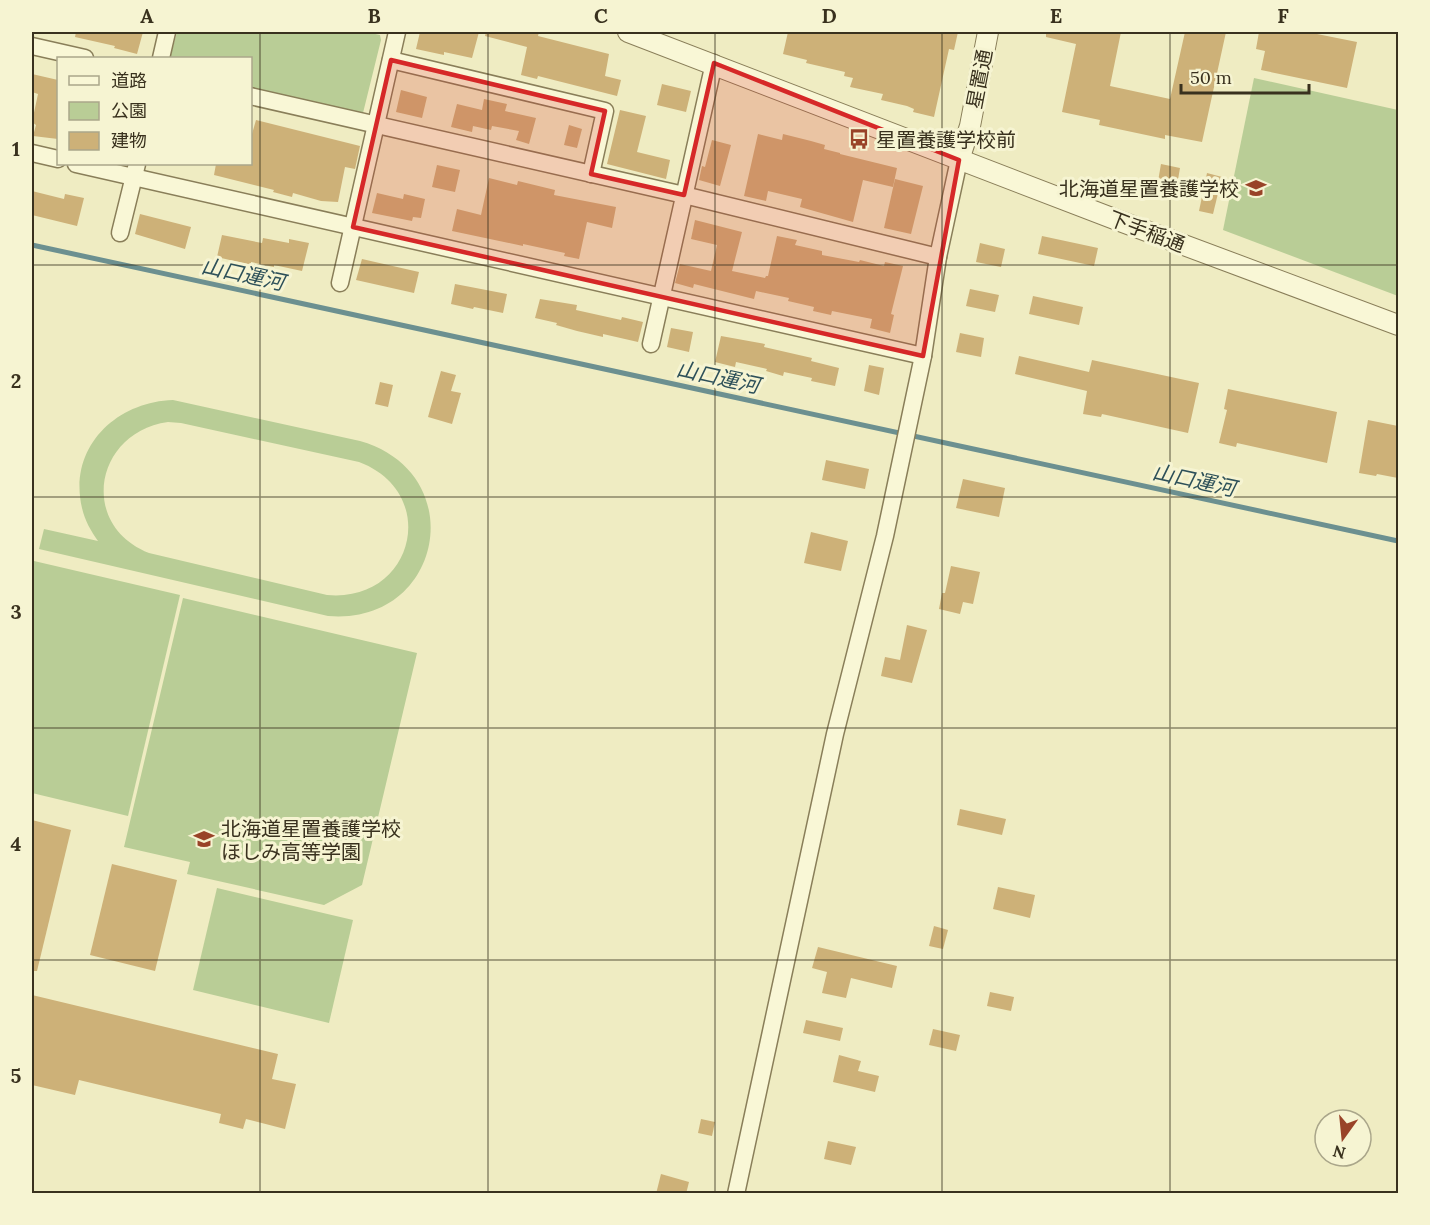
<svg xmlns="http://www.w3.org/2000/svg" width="1430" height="1225" font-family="Lora,'Noto Sans JP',serif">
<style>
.green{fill:#b9cd96;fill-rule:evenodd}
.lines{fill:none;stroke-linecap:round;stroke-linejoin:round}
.stream{stroke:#6c9090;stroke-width:5}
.building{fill:#cdb178}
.minor-casing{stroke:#897e59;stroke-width:19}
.tertiary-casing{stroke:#897e59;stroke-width:22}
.minor{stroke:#f9f7d6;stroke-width:16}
.tertiary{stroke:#f9f7d6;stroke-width:20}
.marked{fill:#d62828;fill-opacity:0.2;stroke:#d62828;stroke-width:4.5;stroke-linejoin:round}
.grid{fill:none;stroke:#39311e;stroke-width:1.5;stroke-opacity:0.55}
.labels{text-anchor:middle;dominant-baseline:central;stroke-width:6;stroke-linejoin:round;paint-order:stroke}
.street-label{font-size:20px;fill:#39311e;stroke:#f6f4d2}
.poi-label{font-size:20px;fill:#39311e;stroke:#f6f4d2;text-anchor:start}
.water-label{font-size:21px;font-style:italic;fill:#2d5059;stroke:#f6f4d2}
.neatline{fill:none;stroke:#39311e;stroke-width:2}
.grid-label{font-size:20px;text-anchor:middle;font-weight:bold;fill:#39311e}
</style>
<rect width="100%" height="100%" fill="#efecc2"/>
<!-- green -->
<g class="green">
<polygon points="177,32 366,32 380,35 381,40 363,113 251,88 250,58 170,58"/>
<polygon points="1254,78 1398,110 1398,296 1223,230"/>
<path d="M173,400L360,441C472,473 443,626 328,616L39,549L44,529L98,541C91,531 85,521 82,508C68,448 115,402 173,400ZM168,422L181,423L359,462C441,493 414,603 327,595L149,553C78,525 95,432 168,422Z"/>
<polygon points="34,561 180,595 128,816 32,793 32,572"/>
<polygon points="183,598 417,653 362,885 324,905 187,874 190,862 124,847"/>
<polygon points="217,888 353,920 329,1023 193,990"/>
</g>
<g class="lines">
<!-- stream -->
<polyline class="stream" points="32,245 1398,541"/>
</g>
<!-- building -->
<g class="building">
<polygon points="76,32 143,32 137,54 114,48 115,46 75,37"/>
<polygon points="420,32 479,32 472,58 444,52 444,55 416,49"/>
<polygon points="486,32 539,32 538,36 609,54 605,76 621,80 617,96 538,76 537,79 521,75 527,47 485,36"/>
<polygon points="788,32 958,32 954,50 949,49 934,117 913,112 914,109 907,106 881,100 883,94 850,87 853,78 844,76 845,72 806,63 807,60 783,54"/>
<polygon points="1046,32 1121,32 1110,86 1170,99 1185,32 1226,32 1202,142 1165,135 1165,139 1099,125 1100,120 1062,112 1076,44 1046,37"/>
<polygon points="1259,32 1307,32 1357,42 1347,88 1261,70 1265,51 1256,49"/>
<polygon points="32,74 58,80 58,139 33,136 36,125 32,122 38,94 32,92"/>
<polygon points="662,84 691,91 686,112 657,105"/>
<polygon points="401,90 427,97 422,118 396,112"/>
<polygon points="484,99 507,104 505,111 536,118 529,144 516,140 519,131 492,126 491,130 473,126 472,132 451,127 457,104 482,110"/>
<polygon points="620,110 646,116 637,152 670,160 666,179 607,164"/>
<polygon points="256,120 360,146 355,169 345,167 338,202 321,201 293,193 292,197 273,192 274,190 214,175 216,164 250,164 250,141"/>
<polygon points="569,125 582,129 577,148 564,145"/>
<polygon points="758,134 782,140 783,134 811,141 825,145 824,149 840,153 840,154 897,168 893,187 863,180 853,222 800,207 802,199 768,191 766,201 744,196"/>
<polygon points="712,140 731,145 720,186 699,180 702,166 705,167"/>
<polygon points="1161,164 1180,168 1175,197 1156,193"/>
<polygon points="437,165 460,170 455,192 432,187"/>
<polygon points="1207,173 1222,177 1213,214 1199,211"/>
<polygon points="489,178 517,185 518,181 555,190 554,195 616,207 612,228 587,222 579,259 564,256 565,253 523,244 523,246 452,231 457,209 481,215"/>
<polygon points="895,179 923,186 911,234 884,228"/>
<polygon points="32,191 64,199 65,194 84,198 77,226 32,215"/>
<polygon points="377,193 403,199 404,194 425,199 421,218 413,217 412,221 372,213"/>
<polygon points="140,214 191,227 185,249 135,234"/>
<polygon points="695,220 742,232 732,271 765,278 766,276 768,276 777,236 797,240 795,245 822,251 822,255 859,262 860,260 884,266 885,262 903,266 891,314 894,315 890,333 870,328 872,319 832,311 831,315 813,311 814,307 788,301 789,298 756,291 754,299 694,284 693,288 675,283 680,264 711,271 717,245 691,239"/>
<polygon points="222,235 262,243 263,238 289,243 289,239 309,243 302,271 274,265 274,267 251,262 251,265 217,257"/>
<polygon points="1042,236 1098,248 1094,266 1038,254"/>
<polygon points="980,243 1005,249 1001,267 976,262"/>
<polygon points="362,259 419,272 414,293 356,280"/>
<polygon points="455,284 507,294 503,313 474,307 473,309 451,304"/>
<polygon points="970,289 999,295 995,312 966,306"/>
<polygon points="1033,296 1083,307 1079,325 1029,314"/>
<polygon points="540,299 577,305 576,310 621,320 622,317 643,322 638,342 603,334 603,337 577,331 556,325 557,323 535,318"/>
<polygon points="671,328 693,332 689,352 667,347"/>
<polygon points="960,333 984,338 981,357 956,352"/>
<polygon points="721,336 765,344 764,347 812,358 811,361 839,368 835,386 811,381 812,378 784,372 783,376 766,371 767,369 736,362 735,367 715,362"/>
<polygon points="1019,356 1089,372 1092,360 1199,383 1188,433 1102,414 1101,417 1083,414 1087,391 1015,374"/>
<polygon points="869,365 884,368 879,395 864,391"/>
<polygon points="441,371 456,375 451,391 461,393 452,424 428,417"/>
<polygon points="380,382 393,385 388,407 375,404"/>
<polygon points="1228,389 1337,412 1327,463 1237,443 1236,447 1219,443 1227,410 1224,409"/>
<polygon points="1368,420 1398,426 1398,478 1377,474 1376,476 1359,473"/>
<polygon points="826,460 869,469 865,489 822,480"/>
<polygon points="963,479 1005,488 999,517 956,508"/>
<polygon points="811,532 848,541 841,571 804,563"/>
<polygon points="951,566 980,572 973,604 963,602 960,614 939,609 942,593 945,593"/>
<polygon points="907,625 927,630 912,683 881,676 885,657 900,660"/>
<polygon points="960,809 1006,819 1002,835 957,825"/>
<polygon points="32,820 71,830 37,971 32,971"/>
<polygon points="112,864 177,880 155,971 90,955"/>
<polygon points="998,887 1035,895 1030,918 993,909"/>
<polygon points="934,926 948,930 943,949 929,946"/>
<polygon points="818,947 897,966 892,988 851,978 846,998 822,993 827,972 812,968"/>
<polygon points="990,992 1014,997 1011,1011 987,1006"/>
<polygon points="32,995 278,1054 272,1079 296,1084 285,1129 246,1119 243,1129 219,1123 221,1114 79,1080 75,1095 32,1085"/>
<polygon points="806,1020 843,1028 840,1041 803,1033"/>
<polygon points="933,1029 960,1035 956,1051 929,1045"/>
<polygon points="839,1055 861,1061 858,1071 879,1076 875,1092 833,1082"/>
<polygon points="701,1119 715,1122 712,1136 698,1133"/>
<polygon points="828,1141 856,1147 851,1165 824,1159"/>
<polygon points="661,1174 689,1182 686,1194 656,1194"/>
</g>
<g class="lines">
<!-- minor casing -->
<g class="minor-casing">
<g id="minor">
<polyline points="32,46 85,58"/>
<polyline points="161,58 167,32"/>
<polyline points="391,60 605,111 591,174"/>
<polyline points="250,96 684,195 938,257"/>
<polyline points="32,153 58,159"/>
<polyline points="76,164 923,356"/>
<polyline points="120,233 137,164"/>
<polyline points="340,283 397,32"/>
<polyline points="651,344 714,63"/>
<polyline points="736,1194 835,734 885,536 923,356 938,257 959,160"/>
</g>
</g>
<!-- tertiary casing -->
<g class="tertiary-casing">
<g id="tertiary">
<polyline points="628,32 1117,220 1398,325"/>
<polyline points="959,160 970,126 988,32"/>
</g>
</g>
<!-- minor -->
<use href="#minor" class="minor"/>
<!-- tertiary -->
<use href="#tertiary" class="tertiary"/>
</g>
<!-- marked area -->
<path class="marked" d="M391,60L605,111L591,174L684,195L714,63L959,160L923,356L353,227Z"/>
<!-- grid -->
<path class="grid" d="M260,32V1194M488,32V1194M715,32V1194M942,32V1194M1170,32V1194M32,265H1398M32,497H1398M32,728H1398M32,960H1398"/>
<!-- icons -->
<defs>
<g id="bus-bare" transform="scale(1.62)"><path d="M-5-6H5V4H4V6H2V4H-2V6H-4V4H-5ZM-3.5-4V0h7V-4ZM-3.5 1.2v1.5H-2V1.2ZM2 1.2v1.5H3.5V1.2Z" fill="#994328" stroke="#f6f4d2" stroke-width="2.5" paint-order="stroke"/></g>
<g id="school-bare" transform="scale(1.62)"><path d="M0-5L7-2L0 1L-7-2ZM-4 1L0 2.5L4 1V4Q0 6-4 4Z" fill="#994328" stroke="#f6f4d2" stroke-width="2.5" paint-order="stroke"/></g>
</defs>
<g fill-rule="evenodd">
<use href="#bus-bare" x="859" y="139"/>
<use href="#school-bare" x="1256" y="188"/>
<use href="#school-bare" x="204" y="839"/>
</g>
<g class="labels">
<!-- street labels -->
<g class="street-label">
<text transform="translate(979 79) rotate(-79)">星置通</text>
<text transform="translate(1147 231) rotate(21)">下手稲通</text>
</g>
<!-- poi labels -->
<g class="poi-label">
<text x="876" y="139">星置養護学校前</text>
<text x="1239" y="188" text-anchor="end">北海道星置養護学校</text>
<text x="221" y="828">北海道星置養護学校<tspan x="221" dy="23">ほしみ高等学園</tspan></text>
</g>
<!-- water labels -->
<g class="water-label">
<text transform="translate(243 274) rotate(12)">山口運河</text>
<text transform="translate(718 377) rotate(12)">山口運河</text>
<text transform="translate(1194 480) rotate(12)">山口運河</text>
</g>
</g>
<!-- border -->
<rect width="1430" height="1225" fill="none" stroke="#f6f4d2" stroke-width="66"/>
<!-- legend -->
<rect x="57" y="57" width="195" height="108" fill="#f6f4d2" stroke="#aaa68a" stroke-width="1.5"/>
<rect x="69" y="76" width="30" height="9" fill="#f9f7d6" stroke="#aaa68a" stroke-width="1.5"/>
<text x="111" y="87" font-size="18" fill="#39311e">道路</text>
<rect x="69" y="102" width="30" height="18" fill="#b9cd96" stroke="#aaa68a" stroke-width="1.5"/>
<text x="111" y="117" font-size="18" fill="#39311e">公園</text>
<rect x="69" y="132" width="30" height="18" fill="#cdb178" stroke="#aaa68a" stroke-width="1.5"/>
<text x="111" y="147" font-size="18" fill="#39311e">建物</text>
<!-- north arrow -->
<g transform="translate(1343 1138) rotate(195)"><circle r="28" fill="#f6f4d2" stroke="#aaa68a" stroke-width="1.5"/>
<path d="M0-4.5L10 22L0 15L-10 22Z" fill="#994328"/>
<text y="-9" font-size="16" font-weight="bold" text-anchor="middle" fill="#39311e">N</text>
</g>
<!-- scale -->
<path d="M1181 84v9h128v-9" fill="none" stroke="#39311e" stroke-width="3"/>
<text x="1190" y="84" font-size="18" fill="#39311e" stroke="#f6f4d2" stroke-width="4.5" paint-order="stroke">50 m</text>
<rect x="33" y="33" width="1364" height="1159" class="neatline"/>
<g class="grid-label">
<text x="147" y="23">A</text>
<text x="374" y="23">B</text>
<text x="601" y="23">C</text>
<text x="829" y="23">D</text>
<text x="1056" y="23">E</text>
<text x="1283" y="23">F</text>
<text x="16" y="156">1</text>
<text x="16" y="388">2</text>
<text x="16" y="619">3</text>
<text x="16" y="851">4</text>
<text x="16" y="1083">5</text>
</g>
</svg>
